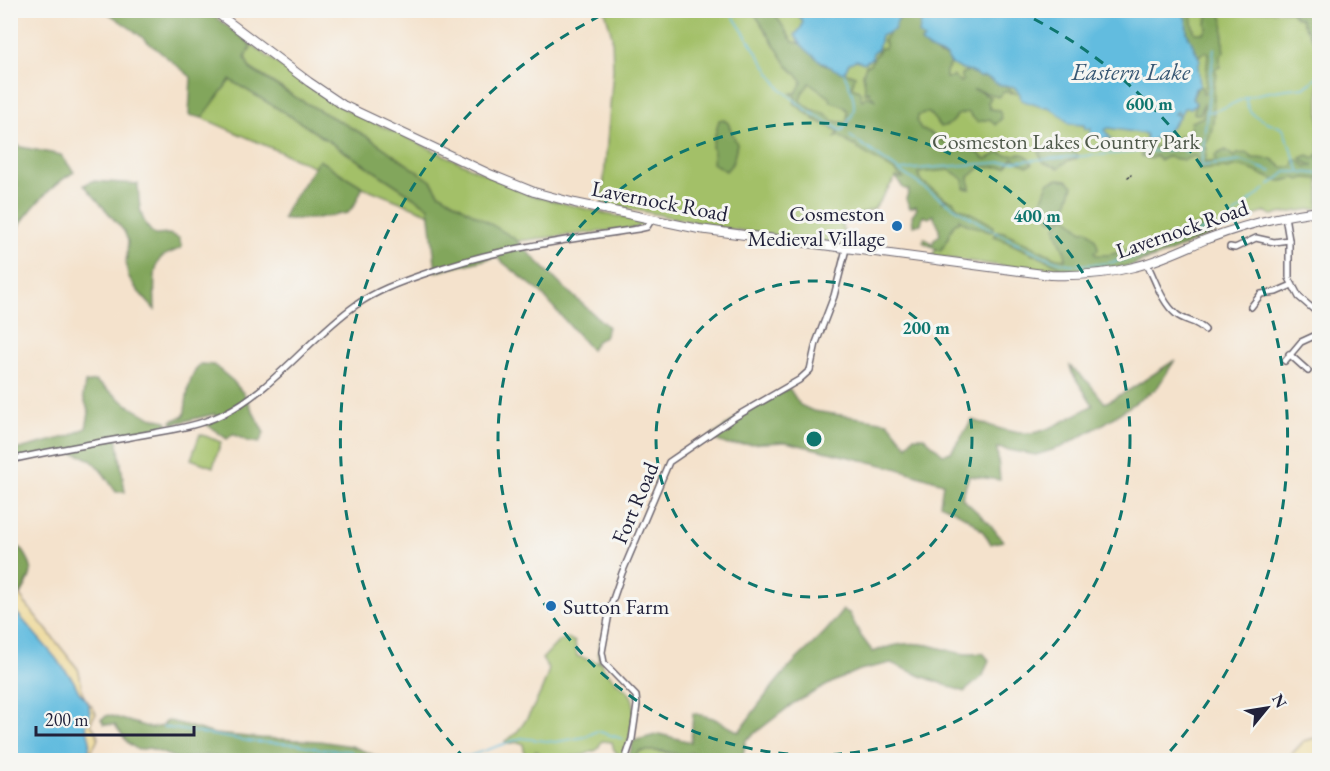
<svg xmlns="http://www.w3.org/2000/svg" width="1330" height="771" font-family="'EB Garamond',serif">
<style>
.green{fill:#a3c068;stroke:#627152;stroke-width:1.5}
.forest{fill:#82a65c;stroke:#52644c;stroke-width:1.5;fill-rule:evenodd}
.sand{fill:#eeda9e;stroke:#887e6c;stroke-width:1.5}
.water{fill:#62bcdf;stroke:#426f8d;stroke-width:1.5}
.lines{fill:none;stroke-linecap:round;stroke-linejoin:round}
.stream{stroke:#62bcdf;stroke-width:1.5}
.minor-casing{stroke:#6c656e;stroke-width:8}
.secondary-casing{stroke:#6c656e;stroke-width:10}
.minor{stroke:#fff;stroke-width:5}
.secondary{stroke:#fff;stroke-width:8}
.rail{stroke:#22223b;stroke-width:1.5}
.ring{fill:none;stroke:#0f766e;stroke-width:3;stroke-dasharray:10 8}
.poi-dot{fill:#1f6fb2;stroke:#f6f6f2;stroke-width:2}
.labels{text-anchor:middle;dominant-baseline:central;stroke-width:6;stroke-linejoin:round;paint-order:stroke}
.park-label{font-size:22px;fill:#4f594b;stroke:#f6f6f2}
.street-label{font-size:22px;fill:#22223b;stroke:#f6f6f2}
.poi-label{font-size:22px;fill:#22223b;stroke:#f6f6f2;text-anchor:end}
.water-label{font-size:24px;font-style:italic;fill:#385874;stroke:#f6f6f2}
.centre{fill:#0f766e;stroke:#f6f6f2;stroke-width:3}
.ring-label{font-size:18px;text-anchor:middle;font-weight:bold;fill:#0f766e;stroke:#f6f6f2;stroke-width:6;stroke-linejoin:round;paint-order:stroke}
</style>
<rect width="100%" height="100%" fill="#f6f6f2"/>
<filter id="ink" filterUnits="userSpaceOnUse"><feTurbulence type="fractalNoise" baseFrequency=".0167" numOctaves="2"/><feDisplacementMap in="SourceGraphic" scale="12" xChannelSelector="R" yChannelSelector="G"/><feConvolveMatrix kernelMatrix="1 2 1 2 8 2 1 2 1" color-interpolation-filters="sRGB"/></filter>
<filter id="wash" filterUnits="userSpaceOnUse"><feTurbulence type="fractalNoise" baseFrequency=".008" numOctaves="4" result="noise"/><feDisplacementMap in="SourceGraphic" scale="24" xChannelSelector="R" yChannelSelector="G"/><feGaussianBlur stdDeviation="1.35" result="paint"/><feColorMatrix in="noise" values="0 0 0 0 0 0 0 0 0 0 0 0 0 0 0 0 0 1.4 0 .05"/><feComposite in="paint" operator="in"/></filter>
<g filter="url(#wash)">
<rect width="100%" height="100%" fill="#f4e2cc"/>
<!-- green -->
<g class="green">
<path d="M605,11H1319V208L1272,215L1266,212L1221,226L1215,233C1183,246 1150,263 1115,268C1054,278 992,264 932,256L954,218L896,177L874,209L841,221L847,245L699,225L698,223L602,203L613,70L612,36Z"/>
<polygon points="247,41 312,89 343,108 530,195 611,215 642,219 645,224 634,228 517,241 439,193 431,181 368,137 295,97 250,68 245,57 251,49"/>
<polygon points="230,80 295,119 429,207 430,214 363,187 320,161 315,167 202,118"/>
<polygon points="200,434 221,442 213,467 191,459"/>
<path d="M601,637C602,646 598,656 602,665C607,676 620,683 628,692C642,705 628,742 623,759L614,750L612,742L602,741L597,750L583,755L557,758L544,756L536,751L530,755H525L523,744L519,742L506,744L505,741C524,733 544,688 549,669L542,659L559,641L568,638L575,642L577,656L599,663L598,653Z"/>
<polygon points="646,750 723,760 636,760 635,756 640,751"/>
</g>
<!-- forest -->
<g class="forest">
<polygon points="206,10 247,41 251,48 245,57 250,69 295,97 368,137 431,181 439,193 514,238 559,283 608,327 604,337 597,341 591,350 540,292 496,257 436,272 429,207 295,119 230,80 202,118 189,115 191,77 133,30 105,11"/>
<path d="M903,10L925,11L924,17L921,22L924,39L921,42L939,55L948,57L951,64L946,71V78H950L953,76L960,82L962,81L961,74L969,70C978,75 985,75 993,79C1000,83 1008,88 1015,93L1004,92L998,97C993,95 978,89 973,90L980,91L991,98L988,102L990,109L999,110L1002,118L995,125L990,119L977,122L968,112L957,115C954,123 949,125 941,127L929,113H923L918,116L917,122L921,129C933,131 940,142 953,147L963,143L969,145L971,150L979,153L983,158L987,159L1000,152L1005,155C1019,156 1025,148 1032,164L1027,166L1013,158L1006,167H981L969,177L970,189L964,188V180L950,170L918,173C920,184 935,190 944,197L945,198L942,203L946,199L953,201L957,207C963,208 988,222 993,226V231L990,232L964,223L959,219V222L955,223C949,232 947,245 940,251L923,242L924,238L933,244L934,239L940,235L938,225L933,215L929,218L923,216L921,224L913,226L912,215L917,209L916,206L910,208L906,199L909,190L903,188L896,177L903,178L895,171L858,149L855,145L853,146L839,136L834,138L838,134V131L814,119L794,103L796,98L791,93H796L802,82L801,79L787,65L753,11H773L793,42L800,43L825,65L855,76L852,87L859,90L862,100L867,96L876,100L869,94V91L864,94L865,85L863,74L866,65H869L881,48H885L886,45L883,41C888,35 897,20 903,15ZM810,83L829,97L831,102L843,106L848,111L847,119L849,123L833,121L826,114L813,110L800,101L802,93Z"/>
<path d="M1182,11H1191L1192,22L1195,33H1204L1207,29L1206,23L1209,11H1220C1227,29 1221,35 1224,52L1220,56V67L1215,69L1217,76L1214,82C1213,101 1217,131 1204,147L1207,148L1205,163L1216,161L1215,155L1226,150L1234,157L1237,154L1247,153L1252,158L1272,159L1282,167H1293L1294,161L1298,160L1306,166H1314L1302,161L1301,158L1308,155L1314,158L1319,153V179L1305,178L1299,180L1296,178C1291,178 1286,181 1281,181C1264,180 1245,160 1228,169L1222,168L1199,170L1197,158L1194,156L1184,160L1167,157L1161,160L1156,156L1150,159L1141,156L1143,149L1157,146L1164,139L1174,141L1180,136H1185L1190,129L1191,122L1203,117L1204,103L1200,114H1195L1194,113L1196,103L1192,99L1198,86L1202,87L1203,94L1205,93L1208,53L1204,52L1198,57L1193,45L1186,34L1184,12Z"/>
<path d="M1290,11H1319V48C1312,41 1305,27 1300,18H1297Z"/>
<polygon points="723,119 728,123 737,144 733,163 726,171 712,163 714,154 712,146 719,120"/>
<path d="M10,141L21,147L61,155L74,172C47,188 29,211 11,237V182L17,185L11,169Z"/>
<polygon points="1051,145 1060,151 1070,149 1078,155 1078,158 1067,161 1059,168 1044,163 1039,153 1043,147"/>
<polygon points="319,160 363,187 355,204 348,213 311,219 283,219 287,208"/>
<path d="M1058,179L1067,180L1073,186L1067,204V214L1063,218L1067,217L1082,231L1088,230C1093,236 1098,241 1098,250L1094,252L1096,255H1108L1146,245L1207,222L1213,226L1211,234L1190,241L1189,244L1166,254L1162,253L1160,256L1143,260L1134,265L1107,271L1104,269L1088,274L1060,272L1057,265L994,236L997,231L1004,232L1056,258L1066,259C1065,246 1056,239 1056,226L1063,218L1053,220L1048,218V214L1042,208L1041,202L1048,183Z"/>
<path d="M92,181L138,184C139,204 139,222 155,235L169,234L179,238L182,247C176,252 166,253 161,258C152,266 155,298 155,310L137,290L128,276L126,264L128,241L124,231L84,185Z"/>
<path d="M1175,360L1157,388L1105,423L1062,447L1036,455L997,448L1000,480L969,476L962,498L990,524L1003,541L991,544C980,522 961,514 940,504L943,483L895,468L786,442L728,445L710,438L738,417L789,388L800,405L813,411L888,422L907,446L913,437H924L943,454L951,452L972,420C990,425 1013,435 1032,433C1049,431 1077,414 1093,405L1072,373L1070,366L1089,383L1105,403L1131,389Z"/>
<path d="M200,364L214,365L233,381L244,394L264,433L259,443L247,441L233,434L227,439L206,424L217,420L215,414L172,424L171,421L184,416C188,397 186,379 200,364Z"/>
<path d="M95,381C121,398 135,416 167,421L168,425L117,436L125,492H116C108,481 101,467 89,459C67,446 33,457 11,465V451L70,436L86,428L89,413L83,396L85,383Z"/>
<path d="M11,546L21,548C37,569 32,574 20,596L11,583Z"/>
<path d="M843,610L849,613L861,636L873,652C890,645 909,641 928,645C949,649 960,657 983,653L989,660L983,676L964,692L921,676L891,663L860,670L835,681L794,703L746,740L742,760H730V757L691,753L680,755L664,751H640L635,756L636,760H628L633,741L659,734L691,742L693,713L713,718L739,732C757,706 776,680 798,658C816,641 828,631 843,610Z"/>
<polygon points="108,715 151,728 163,726 167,720 215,734 260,738 320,741 352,746 385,760 230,760 209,756 178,759 149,748 138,750 128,743 115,725 104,724 101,719"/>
</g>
<!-- sand -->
<g class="sand">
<path d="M10,584L78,669C82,679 80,686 83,694C86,702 93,705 96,714C84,728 97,726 98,737C98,742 93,747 91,752L93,760H11Z"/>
<polygon points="1319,737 1319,754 1309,760 1286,760 1304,741"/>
</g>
<!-- water -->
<g class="water">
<path d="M796,11L903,10V14L898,19L894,30L881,36L878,49L873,53L872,58L864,63L856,60L849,63L844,73C829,69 801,49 795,35L801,28L803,22Z"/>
<path d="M925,11H1182L1186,20L1187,33L1200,60L1198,67L1200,85L1195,89L1192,99L1196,103L1191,108H1184L1180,115L1177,111L1174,114L1180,116L1166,133L1146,143V134L1109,128L1106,129L1105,131L1112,140L1090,136L1091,128L1085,129L1084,125L1069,124L1063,117L1048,107H1042L1021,100L1020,94L1014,87C1009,85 1002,86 998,84C989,80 989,75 979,77L970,71C961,70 949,66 947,56C939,54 926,49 921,42L924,39L919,34L921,22L926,13Z"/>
<polygon points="11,606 54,656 73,680 79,692 84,697 89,706 90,715 86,726 90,740 88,760 11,760"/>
</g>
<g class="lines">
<!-- stream -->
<g class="stream">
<path d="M729,10L780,88L805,109L842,131C846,125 851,119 853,113C857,101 849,84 844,73"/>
<polyline points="1214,48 1201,166 1242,161 1272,172"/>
<path d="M1246,97C1246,120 1268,120 1283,129L1300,172H1286L1269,186"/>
<path d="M1208,112C1222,111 1234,102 1248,97C1266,91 1286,89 1304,87L1311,83L1320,73"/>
<path d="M850,136C906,175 961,216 1023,246C1038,253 1053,262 1069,264C1119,269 1170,247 1213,225"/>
<polyline points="1142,152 1182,149 1186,152"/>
<polyline points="901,170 1137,152"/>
<polyline points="1301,172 1320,174"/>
<polyline points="1233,215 1265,189"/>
<polyline points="163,727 254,742 297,744 320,749 351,751 354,754 379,760"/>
<polyline points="440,760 453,755 469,756 521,738 555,742 585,737 597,731 623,739"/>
</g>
</g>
</g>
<g filter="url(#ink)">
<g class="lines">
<!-- minor casing -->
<g class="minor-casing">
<g id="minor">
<polyline points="1285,216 1289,240 1289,278 1299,297 1320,315"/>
<polyline points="1230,247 1235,248 1256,238 1274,242 1289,240"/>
<path d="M1147,264C1155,279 1162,303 1176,314C1185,322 1196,320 1205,330"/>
<polyline points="1251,307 1261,294 1276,292 1292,285"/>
<polyline points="1289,354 1308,371"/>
<polyline points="1285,361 1301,342 1314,336 1320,329"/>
<path d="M10,460C50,451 90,444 131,437C161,431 195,428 223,414C273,390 310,337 356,305C376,291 398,283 421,275C492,249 564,240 638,229L647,227L652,219"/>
<polyline points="625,760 632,739 637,705 636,696 604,663 602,652 610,608 622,573 669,462 735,417 799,380 810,370 816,343 834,296 846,249"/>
</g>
</g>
<!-- secondary casing -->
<g class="secondary-casing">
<path id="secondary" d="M213,10L309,82L343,105L492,175L534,192L575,203L699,229L1051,275C1079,276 1106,274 1134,267C1159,261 1183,249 1207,239C1244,225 1281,215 1320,211"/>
</g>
<!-- minor -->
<use href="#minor" class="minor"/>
<!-- secondary -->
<use href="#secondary" class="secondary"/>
<!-- rail -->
<polyline class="rail" points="1128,177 1131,175"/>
</g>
</g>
<!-- distance rings -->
<g class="ring">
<circle cx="814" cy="439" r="158"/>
<circle cx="814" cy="439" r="316"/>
<path d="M465 759A474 474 0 0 1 610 11M1018 11A474 474 0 0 1 1163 759"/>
</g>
<!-- markers -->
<g class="poi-dot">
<circle cx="897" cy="226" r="6"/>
<circle cx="551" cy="606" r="6"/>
</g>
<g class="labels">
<!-- park labels -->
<g class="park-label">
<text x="1066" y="141">Cosmeston Lakes Country Park</text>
</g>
<!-- street labels -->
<g class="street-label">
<text transform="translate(660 201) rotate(11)">Lavernock Road</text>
<text transform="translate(1182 229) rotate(-19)">Lavernock Road</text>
<text transform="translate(635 503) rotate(-67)">Fort Road</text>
</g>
<!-- poi labels -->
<g class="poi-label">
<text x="885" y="213">Cosmeston<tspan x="885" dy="25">Medieval Village</tspan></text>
<text x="563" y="606" text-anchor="start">Sutton Farm</text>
</g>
<!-- water labels -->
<g class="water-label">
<text x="1131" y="71">Eastern Lake</text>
</g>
</g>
<circle cx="814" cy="439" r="9" class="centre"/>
<g class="ring-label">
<text x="1149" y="110">600 m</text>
<text x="1037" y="222">400 m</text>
<text x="926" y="334">200 m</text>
</g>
<!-- margin -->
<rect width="1330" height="771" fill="none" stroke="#f6f6f2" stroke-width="36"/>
<!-- north arrow -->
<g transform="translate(1267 708) rotate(60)" stroke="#f6f6f2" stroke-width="4.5" paint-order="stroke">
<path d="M0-4.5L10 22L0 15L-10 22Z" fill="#22223b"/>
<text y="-9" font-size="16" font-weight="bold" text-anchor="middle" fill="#22223b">N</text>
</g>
<!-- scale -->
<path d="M36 726v9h158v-9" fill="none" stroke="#22223b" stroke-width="3"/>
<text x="45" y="726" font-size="18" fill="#22223b" stroke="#f6f6f2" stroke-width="4.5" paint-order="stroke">200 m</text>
</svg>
